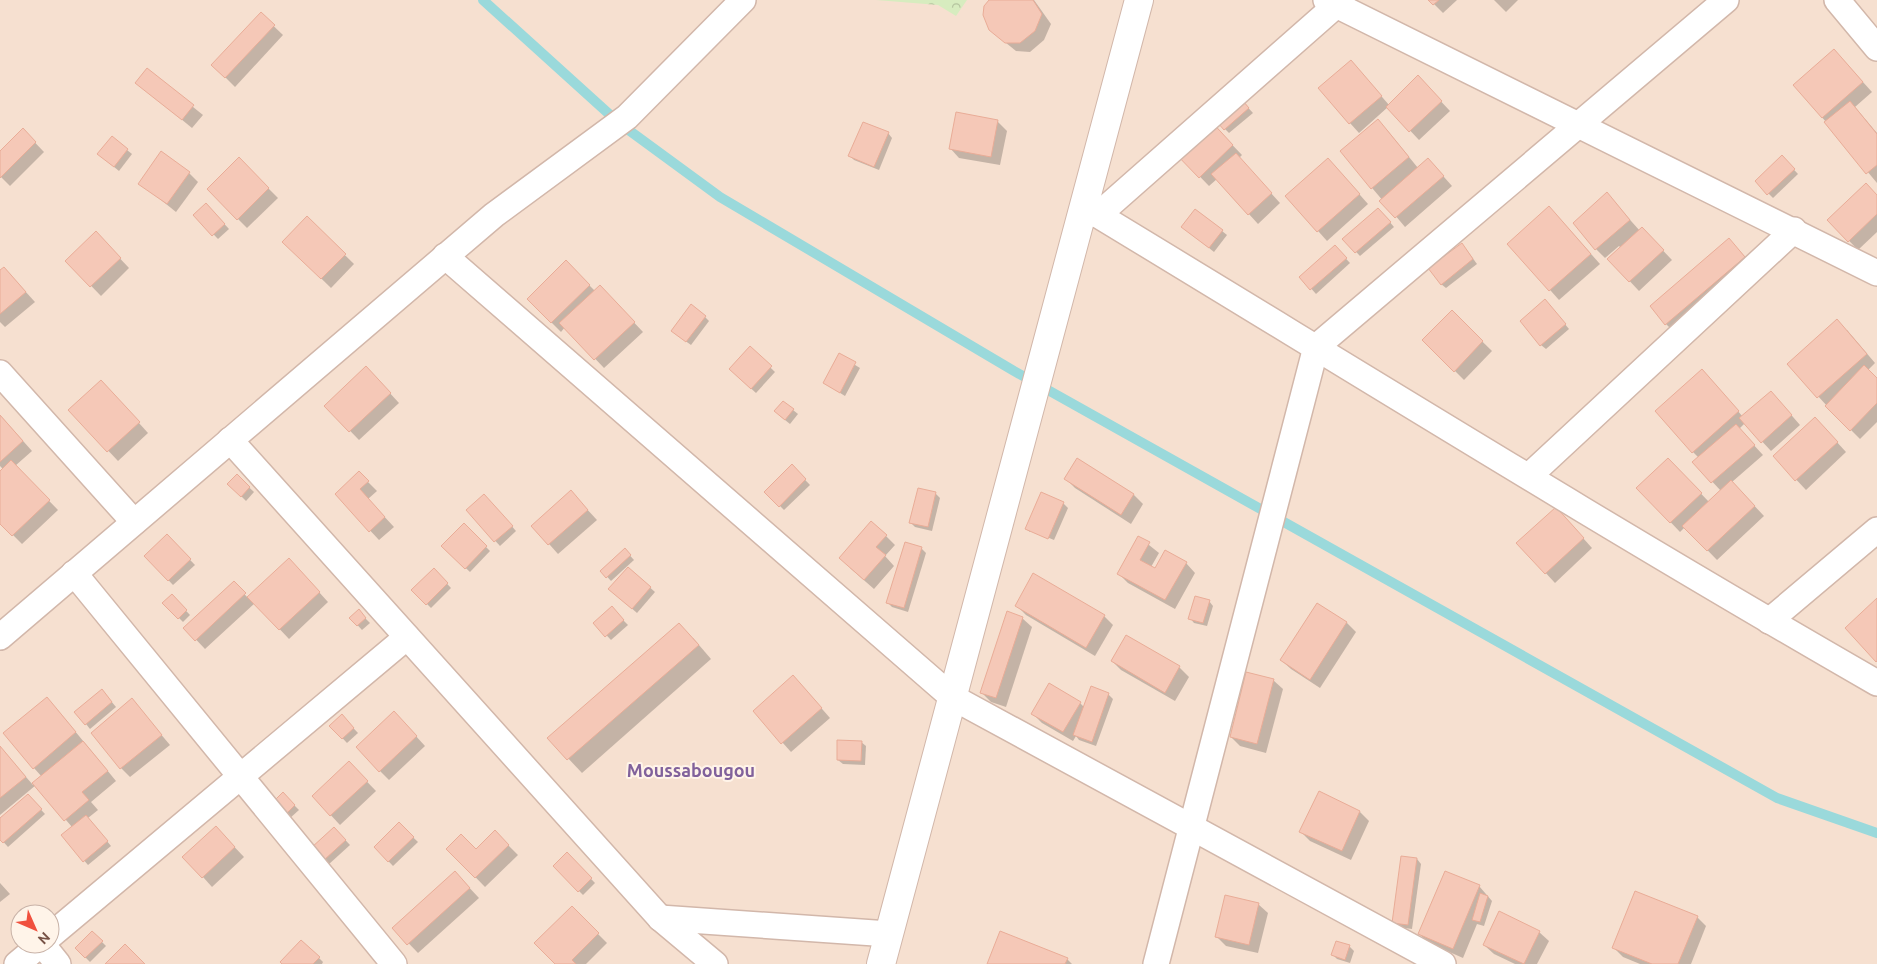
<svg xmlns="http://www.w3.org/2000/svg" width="1877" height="964" font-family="Ubuntu,sans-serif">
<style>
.residential{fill:#f6e0d0;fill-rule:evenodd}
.forest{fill:url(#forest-crowns)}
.shadow{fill:#0003}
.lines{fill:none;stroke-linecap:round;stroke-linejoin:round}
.stream{stroke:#9ad9db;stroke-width:10}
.building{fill:#f5c8b7;stroke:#e9ac97}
.minor-casing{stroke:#d2b7aa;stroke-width:28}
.tertiary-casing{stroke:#d2b7aa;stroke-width:30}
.minor{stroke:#fff;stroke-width:25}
.tertiary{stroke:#fff;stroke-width:28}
.labels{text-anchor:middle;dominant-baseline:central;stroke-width:4;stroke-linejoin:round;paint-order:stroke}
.quarter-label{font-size:18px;font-weight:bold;fill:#81619b;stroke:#fff4e9}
</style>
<defs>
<pattern id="forest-crowns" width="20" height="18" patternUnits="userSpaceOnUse" patternTransform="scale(1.25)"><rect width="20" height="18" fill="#d7ecbf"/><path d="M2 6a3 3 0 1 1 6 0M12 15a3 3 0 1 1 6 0" fill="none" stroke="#b3c29d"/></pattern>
</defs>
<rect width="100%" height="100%" fill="#feefe2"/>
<!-- residential -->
<path class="residential" d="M0,0H1877V964H0ZM20,914H50V944H20Z"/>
<!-- forest -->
<polygon class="forest" points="876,0 967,0 956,16 938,5"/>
<!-- shadow -->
<g class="shadow">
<polygon points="991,0 1034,0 1051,24 1044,40 1030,52 1016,51 990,30"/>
<polygon points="1430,0 1457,0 1443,13"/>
<polygon points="1494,0 1518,0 1506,12"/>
<polygon points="261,14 283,35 235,87 213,65"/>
<polygon points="1843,60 1872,92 1855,107 1877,133 1877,183 1795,85"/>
<polygon points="1351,61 1389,105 1418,77 1450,111 1419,140 1388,107 1359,133 1350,123"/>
<polygon points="147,70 203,115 192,128 137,83"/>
<polygon points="1242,101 1253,113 1229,133 1225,129"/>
<polygon points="997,121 1007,131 1000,165 959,158 950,148"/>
<polygon points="23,130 44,152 10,186 0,176 0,152"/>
<polygon points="1218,130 1242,155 1239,158 1280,203 1258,224 1217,179 1209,186 1176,152"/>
<polygon points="1387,130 1418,168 1428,159 1452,186 1405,227 1341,151"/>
<polygon points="888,133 892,138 879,170 854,160 850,156"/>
<polygon points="127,150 132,154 119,171 103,158"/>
<polygon points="1782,157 1798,174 1773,198 1756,181"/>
<polygon points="239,159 278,198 247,228 208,189"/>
<polygon points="1337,169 1368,204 1327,241 1287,196"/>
<polygon points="189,173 198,182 176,212 140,183"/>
<polygon points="1607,194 1640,231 1651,238 1672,260 1639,291 1609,259 1621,248 1619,246 1605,258 1596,249"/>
<polygon points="1877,196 1877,232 1858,250 1829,220"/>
<polygon points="206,204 229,229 218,239 195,215"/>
<polygon points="1196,210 1227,235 1214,252 1183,227"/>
<polygon points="1383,214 1394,227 1360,256 1344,239"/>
<polygon points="1558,217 1600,264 1559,300 1509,244"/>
<polygon points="307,218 354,264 331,288 284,242"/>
<polygon points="96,233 129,268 101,296 67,261"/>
<polygon points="1335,247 1350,263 1316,294 1301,277"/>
<polygon points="1466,249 1477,264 1446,288 1441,284"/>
<polygon points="1738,249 1754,267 1675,333 1666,324"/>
<polygon points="566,262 595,291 609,296 643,332 604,368 565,327 561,332 528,299"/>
<polygon points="4,268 35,302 5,327 0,322 0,272"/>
<polygon points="1549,305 1569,329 1546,349 1541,345"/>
<polygon points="1452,312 1492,351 1464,380 1424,340"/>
<polygon points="705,317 709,321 691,345 677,335"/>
<polygon points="1847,330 1875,363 1868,370 1877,380 1877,422 1860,439 1827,406 1789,364"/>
<polygon points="750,348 775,372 756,393 735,374"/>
<polygon points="839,355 860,368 845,396 824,383"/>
<polygon points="375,377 399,403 359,440 326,406"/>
<polygon points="1711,380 1743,417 1780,402 1800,425 1771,451 1745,423 1739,429 1763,455 1732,482 1764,516 1717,560 1685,527 1680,532 1638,488 1668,459 1709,502 1721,491 1694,462 1699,458 1693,452"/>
<polygon points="110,391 148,433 118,461 70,410"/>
<polygon points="783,402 798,414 790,424 780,416"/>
<polygon points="0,415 32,451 15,466 58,510 22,544 0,522 0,473 3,469 0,466"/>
<polygon points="1824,428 1846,452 1806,490 1774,456"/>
<polygon points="1078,459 1134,495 1143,504 1131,524 1075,488 1065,478"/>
<polygon points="792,466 810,485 784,510 766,492"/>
<polygon points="359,473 377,491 368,499 394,527 379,540 336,494"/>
<polygon points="237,476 254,492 246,501 229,484"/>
<polygon points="571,492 597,520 558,554 533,526"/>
<polygon points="936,494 940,498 932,531 915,527 910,522"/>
<polygon points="489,500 516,531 500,546 467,510"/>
<polygon points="1063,503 1068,508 1054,540 1030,530 1030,532 1026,529"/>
<polygon points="1565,518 1592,548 1555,583 1518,543"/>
<polygon points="464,525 490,551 470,572 442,546"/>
<polygon points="167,536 195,565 173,585 146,556"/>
<polygon points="886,536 895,545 885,556 894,566 874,589 850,568"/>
<polygon points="1139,537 1159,553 1151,567 1155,570 1186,563 1195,573 1175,609 1128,583 1119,574"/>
<polygon points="921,548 926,553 908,612 892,607 888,603"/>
<polygon points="625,550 634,560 611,581 602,571"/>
<polygon points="628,568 655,592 637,613 614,593"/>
<polygon points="298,569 328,602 289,639 255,603 205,649 185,628 234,583 248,598"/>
<polygon points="434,570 451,588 431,608 413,590"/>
<polygon points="172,596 190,615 183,622 164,603"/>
<polygon points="1209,601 1213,606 1207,626 1194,623 1190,618"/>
<polygon points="1318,604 1347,623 1356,632 1320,688 1291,669 1281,660"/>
<polygon points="1016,605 1104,616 1113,625 1095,656 1026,615"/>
<polygon points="611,608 628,625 611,640 595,623"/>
<polygon points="358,611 370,623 362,630 351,618"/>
<polygon points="1022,618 1032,627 1006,707 991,702 981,692"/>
<polygon points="1126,637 1179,667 1189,677 1175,701 1121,670 1112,661"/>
<polygon points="693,638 711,659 582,773 549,738"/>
<polygon points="1273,680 1283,689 1266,753 1240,746 1231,737"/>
<polygon points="802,686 830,718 791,752 754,711"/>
<polygon points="1108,694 1113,699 1096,746 1079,740 1076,736 1073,741 1042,723 1033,714 1080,703 1085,708"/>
<polygon points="106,695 116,707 90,729 86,724"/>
<polygon points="132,700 170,745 130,777 121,768"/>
<polygon points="56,708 116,781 91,802 98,810 88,818 111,846 88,865 63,836 72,827 36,785 0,815 0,747 33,785 42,777 34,768"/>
<polygon points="342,716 358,733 347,743 331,726"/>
<polygon points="403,722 425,746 389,780 380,771"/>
<polygon points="861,742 866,746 865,765 843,764 838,760"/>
<polygon points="349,763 376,791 340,825 313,796"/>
<polygon points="1319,793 1360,812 1369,821 1351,860 1310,841 1301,832"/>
<polygon points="283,794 299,810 289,819 274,803"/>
<polygon points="32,800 45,814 8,847 0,838 0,820"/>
<polygon points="399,824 418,842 393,866 375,847"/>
<polygon points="334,828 350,845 328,865 313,848"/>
<polygon points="495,832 518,855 485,887 448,849 476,851"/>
<polygon points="225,837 244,857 212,887 203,877"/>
<polygon points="567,854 595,883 583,895 554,866"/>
<polygon points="1417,859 1421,864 1412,929 1398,927 1393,923"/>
<polygon points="464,882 479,898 418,953 394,928"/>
<polygon points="0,883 10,894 0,902"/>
<polygon points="1479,886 1492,901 1484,926 1477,924 1463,958 1429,943 1419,934"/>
<polygon points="1258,904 1268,913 1258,953 1226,946 1216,936"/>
<polygon points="572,908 607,943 586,964 557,964"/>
<polygon points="1697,917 1706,926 1691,964 1640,964 1623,957 1614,948"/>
<polygon points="92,932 106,946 90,962 76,948"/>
<polygon points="1539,932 1549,941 1537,964 1515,964 1494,954 1484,945"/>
<polygon points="1349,946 1354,951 1350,963 1337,959 1333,955"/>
<polygon points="319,958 323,962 322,964 283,964"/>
<polygon points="1067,959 1072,964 989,964"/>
</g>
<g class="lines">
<!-- stream -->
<polyline class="stream" points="483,0 619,123 720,197 1014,371 1777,798 1877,833"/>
</g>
<!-- building -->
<g class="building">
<polygon points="989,0 1033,0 1042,14 1035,31 1020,43 1005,43 989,30 983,15 984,6"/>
<polygon points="1428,0 1439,0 1433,5"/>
<polygon points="261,12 275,25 225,78 211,65"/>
<polygon points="1834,49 1863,82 1822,118 1793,85"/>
<polygon points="1351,60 1382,96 1349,124 1318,88"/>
<polygon points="147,68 194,105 182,120 135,83"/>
<polygon points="1418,75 1442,101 1409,132 1386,107"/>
<polygon points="1238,95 1249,108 1224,130 1212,116"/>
<polygon points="1850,101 1877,134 1877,165 1866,174 1824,122"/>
<polygon points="956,112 998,120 991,157 949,149"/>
<polygon points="1209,119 1233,145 1199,178 1174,152"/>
<polygon points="1378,119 1409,157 1371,189 1340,151"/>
<polygon points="863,122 889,132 874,167 848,156"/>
<polygon points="23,128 36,142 0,178 0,151"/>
<polygon points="112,136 128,149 114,167 97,154"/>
<polygon points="161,151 190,172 167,204 138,184"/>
<polygon points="1236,153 1272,193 1248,215 1211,174"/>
<polygon points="1782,155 1795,169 1767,195 1755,181"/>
<polygon points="239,157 269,188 237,220 207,189"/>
<polygon points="1328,158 1360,194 1317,232 1285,196"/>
<polygon points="1428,158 1444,176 1395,218 1379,201"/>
<polygon points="1866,183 1877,195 1877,214 1848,242 1827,220"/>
<polygon points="1607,192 1630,220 1595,250 1573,223"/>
<polygon points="206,203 225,224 212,236 193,215"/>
<polygon points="1549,206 1591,254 1549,291 1507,244"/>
<polygon points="1378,208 1391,222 1355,253 1342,239"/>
<polygon points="1195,209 1223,230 1209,248 1181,227"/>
<polygon points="307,216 346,254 321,279 282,242"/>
<polygon points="1642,227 1664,250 1629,282 1607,259"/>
<polygon points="96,231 121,258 90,287 65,261"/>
<polygon points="1729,238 1745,257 1665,325 1650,306"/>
<polygon points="1462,243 1473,259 1441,285 1428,268"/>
<polygon points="1335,245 1347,258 1310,290 1299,277"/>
<polygon points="566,260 590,285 551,323 527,299"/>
<polygon points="4,267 26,292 0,314 0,270"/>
<polygon points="600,285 635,322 594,360 559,323"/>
<polygon points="1545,299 1566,324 1540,346 1520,321"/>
<polygon points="691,304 706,316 686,342 671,331"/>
<polygon points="1452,310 1483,341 1454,372 1422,340"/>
<polygon points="1837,319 1867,354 1817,398 1787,364"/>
<polygon points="750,346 772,366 751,389 729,369"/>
<polygon points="839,353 856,362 840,393 823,383"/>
<polygon points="1864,365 1877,378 1877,403 1850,431 1825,406"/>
<polygon points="366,366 391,393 349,432 324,406"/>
<polygon points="1702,369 1739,411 1692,453 1655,411"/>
<polygon points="101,380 140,422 107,452 68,410"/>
<polygon points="1771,391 1792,415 1761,443 1739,418"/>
<polygon points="783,401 794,409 785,420 774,411"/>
<polygon points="0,415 23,441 0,462"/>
<polygon points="1815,417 1838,442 1795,481 1773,456"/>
<polygon points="1736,424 1755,445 1711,483 1692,462"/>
<polygon points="1077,458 1134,494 1121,515 1064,479"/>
<polygon points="1668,458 1702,493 1670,523 1636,488"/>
<polygon points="11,460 50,500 12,536 0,524 0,471"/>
<polygon points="792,464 806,479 779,507 764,492"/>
<polygon points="359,471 369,481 360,489 385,517 369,532 335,494"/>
<polygon points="237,474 250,487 241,497 227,484"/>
<polygon points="1731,480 1755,506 1707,551 1682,526"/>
<polygon points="918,488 936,492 928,527 909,523"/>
<polygon points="571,490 588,510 548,545 531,526"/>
<polygon points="1041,492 1064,502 1048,539 1025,529"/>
<polygon points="484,494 513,526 494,542 466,510"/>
<polygon points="1556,507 1584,538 1545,574 1516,543"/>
<polygon points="871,521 887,535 876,547 886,555 864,580 839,558"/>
<polygon points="464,523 487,546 465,569 441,546"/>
<polygon points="167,534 191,559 168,581 144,556"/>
<polygon points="1138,536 1150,542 1140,560 1155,568 1165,550 1187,562 1165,600 1117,574"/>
<polygon points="905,542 922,547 904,608 886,603"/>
<polygon points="625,548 631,555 606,578 600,571"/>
<polygon points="289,558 320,592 279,630 247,597"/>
<polygon points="628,567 651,587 632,609 608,589"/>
<polygon points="434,568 448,583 426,605 411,590"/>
<polygon points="1033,573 1105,615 1086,648 1015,606"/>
<polygon points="234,581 246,593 195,641 183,628"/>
<polygon points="172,594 187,610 178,619 162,603"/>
<polygon points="1195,596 1210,600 1203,623 1188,619"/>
<polygon points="1877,598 1877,661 1876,662 1845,628"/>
<polygon points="1317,603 1347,622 1310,680 1280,660"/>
<polygon points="612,606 624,620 605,637 593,623"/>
<polygon points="359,609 366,618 357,626 349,618"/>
<polygon points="1007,611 1023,617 996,698 980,693"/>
<polygon points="679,623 699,645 567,760 547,738"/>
<polygon points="1126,635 1180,666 1165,693 1111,661"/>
<polygon points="1246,672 1274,679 1257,744 1230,737"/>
<polygon points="793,675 822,708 781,744 753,711"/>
<polygon points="1049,683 1081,702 1063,732 1031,714"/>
<polygon points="1091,686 1109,693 1092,742 1073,735"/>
<polygon points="102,689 112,702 85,725 74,712"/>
<polygon points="47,697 76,732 33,769 3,733"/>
<polygon points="132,698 162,735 120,769 91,733"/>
<polygon points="394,711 417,736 379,772 356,747"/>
<polygon points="342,714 354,728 342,739 329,726"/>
<polygon points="837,740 862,741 861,761 837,760"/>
<polygon points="83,741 108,771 82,792 89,800 64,821 32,783"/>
<polygon points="0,746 26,777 0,798"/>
<polygon points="349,761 368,781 330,816 312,796"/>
<polygon points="1319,791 1360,811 1342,851 1299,832"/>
<polygon points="283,792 295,805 284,816 272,803"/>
<polygon points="28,794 42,809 3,843 0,840 0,818"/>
<polygon points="86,815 108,841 83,862 61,835"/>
<polygon points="399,822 414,837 388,862 374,847"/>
<polygon points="216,826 235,847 202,878 182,857"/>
<polygon points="334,827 346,840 323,861 311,848"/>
<polygon points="495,830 509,845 475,878 446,849 461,834 476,849"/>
<polygon points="567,852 592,878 578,892 553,866"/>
<polygon points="1401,856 1417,858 1408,925 1392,923"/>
<polygon points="455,871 470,888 407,945 392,928"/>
<polygon points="1445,871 1480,885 1453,949 1418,934"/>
<polygon points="1635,891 1698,916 1678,964 1652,964 1612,948"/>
<polygon points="1480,893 1488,896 1480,922 1472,920"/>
<polygon points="1225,895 1259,903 1249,945 1215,937"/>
<polygon points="572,906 599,933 572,960 576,964 555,964 534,943"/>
<polygon points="1499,911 1540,931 1524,964 1483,945"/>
<polygon points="92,931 103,941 85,958 75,948"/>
<polygon points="1000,931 1068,958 1065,964 987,964"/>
<polygon points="301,940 320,957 313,964 282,964 280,962"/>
<polygon points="1336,941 1350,945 1345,960 1331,955"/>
<polygon points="125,944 145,964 105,964"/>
</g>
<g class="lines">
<!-- minor casing -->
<g class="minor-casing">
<g id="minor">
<polyline points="1326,0 1877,273"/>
<polyline points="1837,0 1877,48"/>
<path d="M1084,204L1098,215C1357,372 1614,532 1877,683"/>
<polyline points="1098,215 1342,0"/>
<polyline points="445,256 952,697 1443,964"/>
<polyline points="0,373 134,522"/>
<polyline points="230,440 660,918 715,964"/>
<polyline points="1529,476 1794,230"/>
<polyline points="74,573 394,964"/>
<polyline points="1769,621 1877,530"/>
<polyline points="0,637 494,215 627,117 743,0"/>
<polyline points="660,918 889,934"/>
<polyline points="50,936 407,637"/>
<polyline points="42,944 58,964"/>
<polyline points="17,964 41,944"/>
<polyline points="1156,964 1316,347 1726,0"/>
</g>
</g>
<!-- tertiary casing -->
<g class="tertiary-casing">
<polyline id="tertiary" points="881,964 1139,0"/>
</g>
<!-- minor -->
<use href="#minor" class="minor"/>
<!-- tertiary -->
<use href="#tertiary" class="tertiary"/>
</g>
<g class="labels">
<!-- quarter labels -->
<g class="quarter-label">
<text x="691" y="770">Moussabougou</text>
</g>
</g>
<!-- north arrow -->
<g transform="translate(35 929) rotate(135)"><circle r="24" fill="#fff4e9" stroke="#c9b3a8"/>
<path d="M0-4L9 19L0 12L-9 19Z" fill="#f0503e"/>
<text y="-8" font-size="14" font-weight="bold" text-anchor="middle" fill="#775246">N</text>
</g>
</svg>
